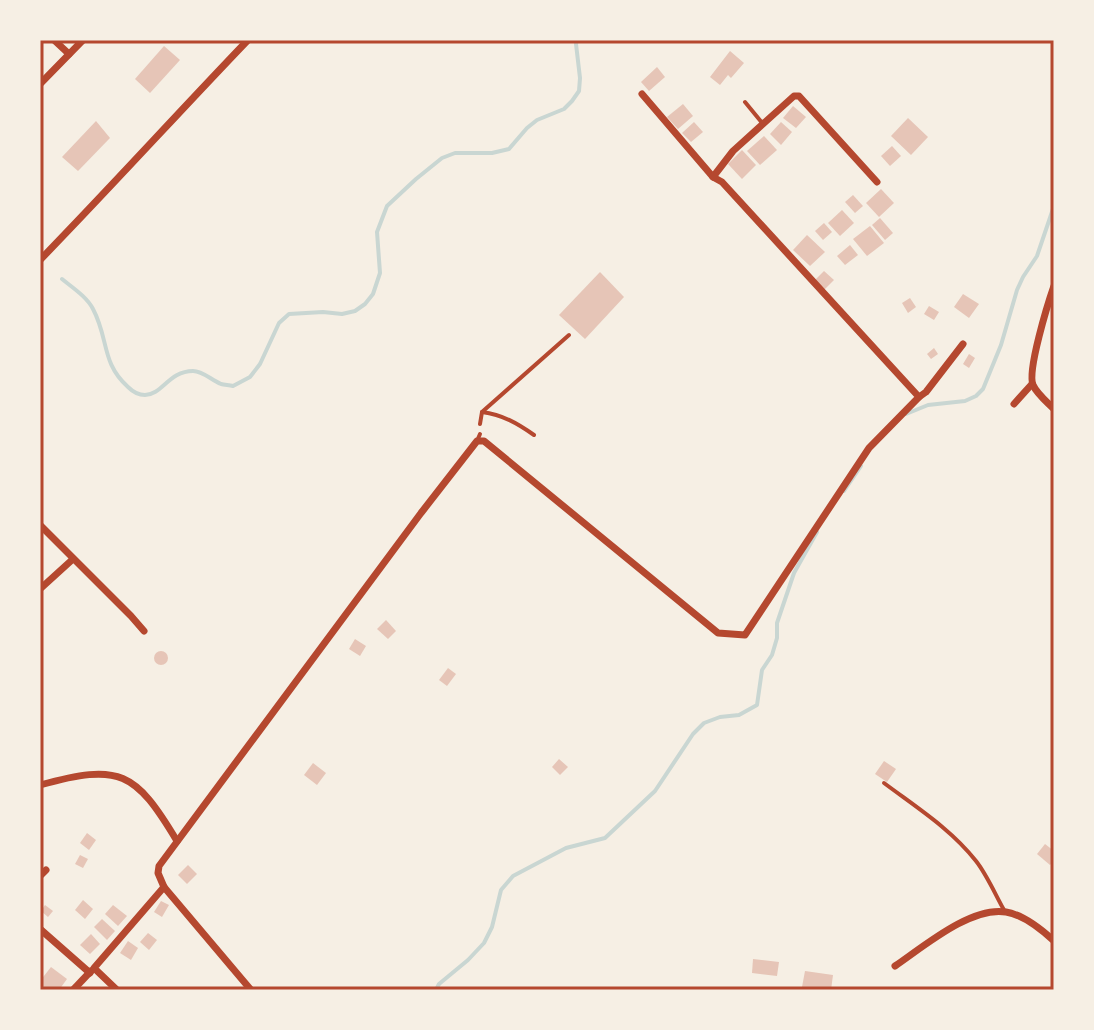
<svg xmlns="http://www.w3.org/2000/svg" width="1094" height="1030" font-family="Signika,sans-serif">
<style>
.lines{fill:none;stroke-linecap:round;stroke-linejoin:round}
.stream{stroke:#c9d6d2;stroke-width:4}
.building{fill:#e6c5b7}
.service{stroke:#b5482f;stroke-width:4}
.minor{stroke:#b5482f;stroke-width:7}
.neatline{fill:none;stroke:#b5482f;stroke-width:3}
</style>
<rect width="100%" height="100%" fill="#f6efe4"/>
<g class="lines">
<!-- stream -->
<g class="stream">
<path d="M62,279C73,288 87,297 93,309C109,339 101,363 128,387C133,392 138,395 145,395C162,395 169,371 193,371C203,371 211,380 221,384C225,385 229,385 233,386L250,377L260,364L279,323L289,314L323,312L342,314L355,311L365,304L373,294L380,273L377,232L387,206L416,179L442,158L455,153H492L509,149L527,128L537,120L564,109L572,101L579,91L580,78L576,44L577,40"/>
<polyline points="906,414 928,405 965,401 976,396 983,389 1001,345 1017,290 1023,277 1037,256 1054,206"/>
<polyline points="844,491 861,466"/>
<polyline points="436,990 439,984 468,960 484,943 492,927 501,890 513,876 566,848 605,838 655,791 693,734 704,723 720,717 739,715 757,705 762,670 772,655 777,638 777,623 794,573 817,532"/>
</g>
</g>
<!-- building -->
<g class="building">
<polygon points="164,46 180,60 150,93 135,79"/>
<polygon points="730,51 744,63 731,78 728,75 720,85 710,77"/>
<polygon points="657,67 665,77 649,91 641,82"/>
<polygon points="683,104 693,116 678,129 667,117"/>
<polygon points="793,106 806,117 796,128 783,118"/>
<polygon points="908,118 928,137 911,155 891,136"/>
<polygon points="96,121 110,138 78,171 62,157"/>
<polygon points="694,122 703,132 691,142 682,133"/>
<polygon points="781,122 792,132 781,145 770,134"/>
<polygon points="764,136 777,150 760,165 747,151"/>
<polygon points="892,146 901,156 890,166 881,156"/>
<polygon points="742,150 756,165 742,179 728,164"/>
<polygon points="881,189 894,203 879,217 866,203"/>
<polygon points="853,195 863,206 855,213 845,202"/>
<polygon points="842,210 854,223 840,236 828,223"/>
<polygon points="880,218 893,233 885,240 872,225"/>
<polygon points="824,223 832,232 823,240 815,231"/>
<polygon points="870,226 884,243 867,256 853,239"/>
<polygon points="807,235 825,252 810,266 793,250"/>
<polygon points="850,245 858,255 845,265 837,256"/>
<polygon points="824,271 834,280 823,291 814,281"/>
<polygon points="600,272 624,297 585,339 559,315"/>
<polygon points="963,294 979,304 969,318 954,307"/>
<polygon points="910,298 916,307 908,313 902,303"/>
<polygon points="929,306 939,312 934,320 924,314"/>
<polygon points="934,348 938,354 931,359 927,354"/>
<polygon points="969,354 975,358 969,368 963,364"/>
<polygon points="386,620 396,631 388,639 377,629"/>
<polygon points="355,639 366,646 360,656 349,649"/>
<circle cx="161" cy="658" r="7"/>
<polygon points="448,668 456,674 447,686 439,680"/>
<polygon points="559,759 568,767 560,775 552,767"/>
<polygon points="884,761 896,769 887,782 875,774"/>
<polygon points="313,763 326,773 317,785 304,775"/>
<polygon points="87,833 96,840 89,850 80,843"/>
<polygon points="1045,844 1054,851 1054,861 1050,865 1037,854"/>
<polygon points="80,855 88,859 83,868 75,864"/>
<polygon points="188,865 197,874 187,884 178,875"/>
<polygon points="83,900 93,909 85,919 75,910"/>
<polygon points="161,901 169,905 162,917 154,912"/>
<polygon points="45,905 53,911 48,917 41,911"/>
<polygon points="113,905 127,916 118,926 105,914"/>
<polygon points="102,919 115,931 107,940 94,927"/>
<polygon points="148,933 157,940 149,950 140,942"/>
<polygon points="91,934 100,944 90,954 80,945"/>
<polygon points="128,941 138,948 131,960 120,953"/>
<polygon points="753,959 779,962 777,976 752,973"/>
<polygon points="51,967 67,979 59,990 48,990 40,984 40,981"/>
<polygon points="805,971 833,975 831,990 802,987"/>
</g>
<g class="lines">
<!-- service -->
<g class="service">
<polyline points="745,102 763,124"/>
<path d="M482,412C503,415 517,423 534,435"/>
<polyline points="480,424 482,412 569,335"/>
<polyline points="477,441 480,434"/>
<path d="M884,783C916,807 951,829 976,861C987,875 995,894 1004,910"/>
</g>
<!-- minor -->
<g class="minor">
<polyline points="54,40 69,54"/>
<polyline points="40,84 83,40"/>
<polyline points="642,94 713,177"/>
<path d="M40,260C110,188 178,113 248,40"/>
<path d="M1054,286C1048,303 1027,371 1033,385C1037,394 1047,402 1054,409"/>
<polyline points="919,397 926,392 963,344"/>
<polyline points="1014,404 1032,384"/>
<polyline points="40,525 131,616 144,631"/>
<polyline points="40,589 73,559"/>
<path d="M40,785C120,763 135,771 177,841"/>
<polyline points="40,876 46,870"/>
<polyline points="40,929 90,973"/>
<path d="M895,966C923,947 971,906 1006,912C1024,915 1041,929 1054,941"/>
<polyline points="73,990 91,971"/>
<polyline points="117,990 94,968 164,887"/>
<polyline points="251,990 164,887 158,873 159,866 421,513 477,441 484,441 718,633 745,635 869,448 919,397 722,182 713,177 733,151 794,96 799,96 877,182"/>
</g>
</g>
<!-- border -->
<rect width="1094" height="1030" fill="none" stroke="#f6efe4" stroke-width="84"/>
<rect x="42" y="42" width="1010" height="946" class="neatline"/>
</svg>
